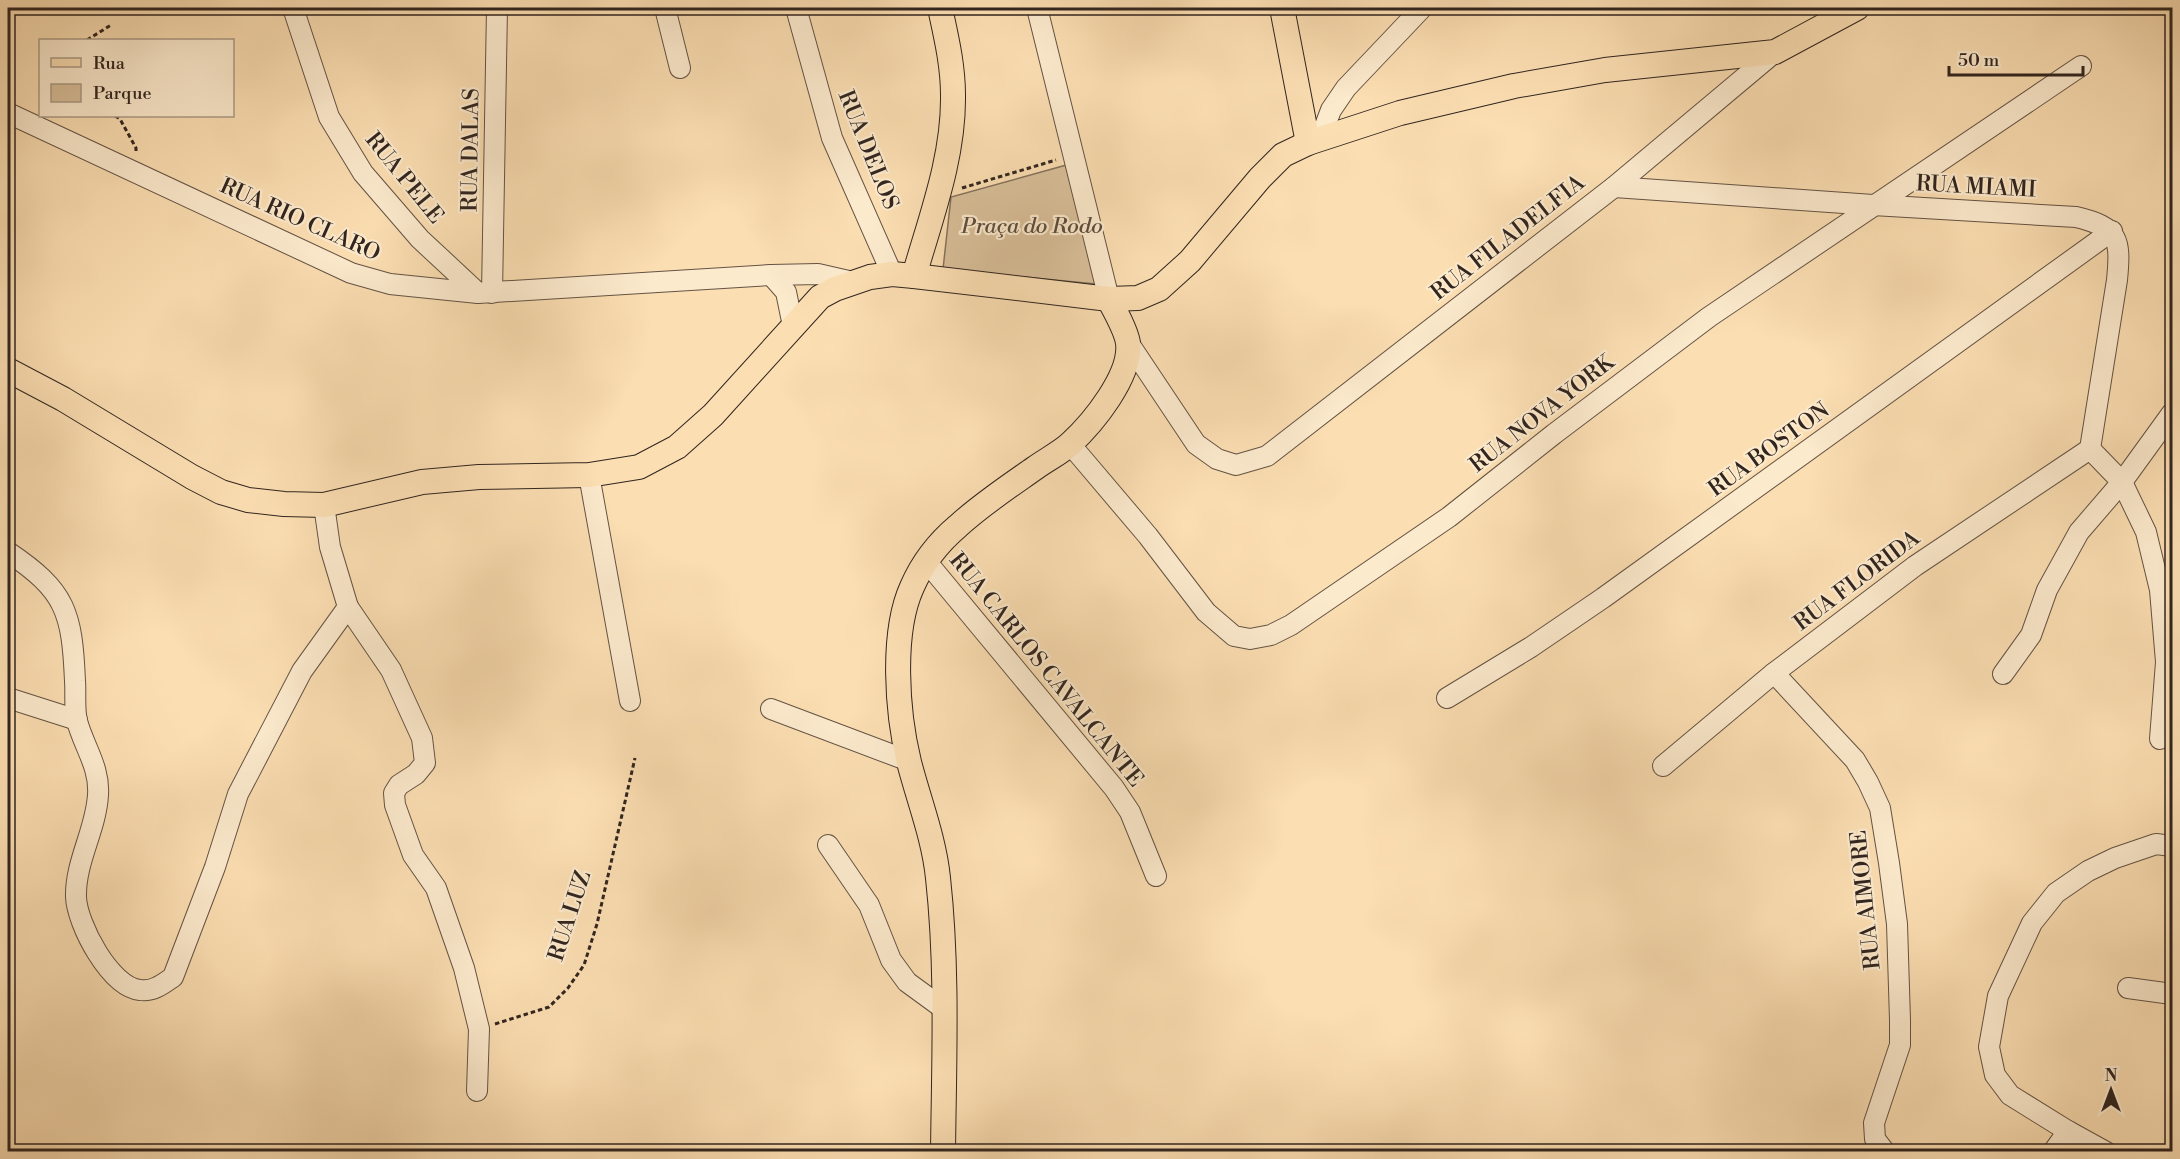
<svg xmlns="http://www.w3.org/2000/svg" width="2180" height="1159" font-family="'Libre Bodoni',serif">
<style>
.green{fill:#d9bf99;stroke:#85725c;stroke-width:1.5}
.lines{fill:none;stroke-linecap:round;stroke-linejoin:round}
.minor-casing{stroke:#645344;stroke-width:22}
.major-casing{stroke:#31251f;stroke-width:26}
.path{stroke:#31251f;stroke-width:3;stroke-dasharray:4.5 3;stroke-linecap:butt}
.minor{stroke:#fceacd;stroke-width:20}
.major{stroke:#fbdeb2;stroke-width:24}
.labels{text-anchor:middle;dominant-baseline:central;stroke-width:4.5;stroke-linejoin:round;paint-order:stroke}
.street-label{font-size:22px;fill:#31251f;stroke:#fceacd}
.park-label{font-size:22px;font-style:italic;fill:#5b4c3e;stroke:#fceacd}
</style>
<rect width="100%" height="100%" fill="#fbdeb2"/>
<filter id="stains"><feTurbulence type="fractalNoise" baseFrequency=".00333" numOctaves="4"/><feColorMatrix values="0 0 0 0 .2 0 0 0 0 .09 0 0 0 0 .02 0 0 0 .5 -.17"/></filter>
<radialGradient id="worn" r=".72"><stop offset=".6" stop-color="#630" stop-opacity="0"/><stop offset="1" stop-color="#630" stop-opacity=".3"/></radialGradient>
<!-- green -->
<polygon class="green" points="1070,164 1096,284 943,269 951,197"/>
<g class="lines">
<!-- minor casing -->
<g class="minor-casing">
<g id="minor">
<polyline points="293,8 329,117 363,173 420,239 478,293"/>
<polyline points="665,8 680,68"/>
<polyline points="796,8 832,138 892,274"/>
<polyline points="1037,8 1109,299"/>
<polyline points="8,113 351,273 390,284 478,293 771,275 818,274 853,282"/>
<polyline points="1320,139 1331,110 1346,88 1422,8"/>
<path d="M1614,187L1873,205L2076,217C2119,227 2121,239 2117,280L2090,449"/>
<polyline points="771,275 786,292 793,326"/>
<polyline points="492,293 497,8"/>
<polyline points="1128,342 1196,444 1217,459 1236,465 1267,456 1614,187 1775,52"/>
<polyline points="1070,444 1148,536 1206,612 1234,636 1250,639 1271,635 1291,625 1449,517 1554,434 1709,317 2081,66"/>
<polyline points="2090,449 2122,482 2146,532 2160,590 2166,662 2160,739"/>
<polyline points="589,475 630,701"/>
<polyline points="324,505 330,547 348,607 391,670 422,738 425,763 416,774 399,785 394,793 395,805 413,855 436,888 464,968 479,1029 477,1091"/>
<path d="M8,552C66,591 72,612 75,681C76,693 74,709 77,721C84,747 100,767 98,795C96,830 75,862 76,897C77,924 110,987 140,990C153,992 163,984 173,977L215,867L238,794L302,671L348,607"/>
<polyline points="926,561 1114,788 1130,812 1156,876"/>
<polyline points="1774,673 1855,760 1868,782 1880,808 1889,863 1897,924 1900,1020 1900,1045 1874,1123 1875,1139 1885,1152"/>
<polyline points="2003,674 2031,635 2047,590 2079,532 2122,482 2172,413"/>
<polyline points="8,698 77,720"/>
<polyline points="1447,698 1531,647 1603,598 2112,231"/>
<polyline points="771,709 909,761"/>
<polyline points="1663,766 1774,673 1915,566 2090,449"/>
<polyline points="828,845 869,905 891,960 907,982 944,1009"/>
<polyline points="2128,988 2172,994"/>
<polyline points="2053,1152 2068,1131"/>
<polyline points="2106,1152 2068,1131 2010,1095 1995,1075 1989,1047 1998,996 2032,923 2056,893 2088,871 2115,858 2156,844 2172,846"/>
</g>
</g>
<!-- major casing -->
<g class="major-casing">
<g id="major">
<polyline points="1282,8 1308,143"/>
<path d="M914,276C931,217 954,157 953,95C953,65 946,36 940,8"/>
<polyline points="8,370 63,399 192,477 221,492 248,500 284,504 324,505 422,482 479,477 589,475 639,467 677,447 713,415 820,297 835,289 870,277 892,274 914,276 1109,299 1138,298 1159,289 1190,261 1260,178 1283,155 1308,143 1400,113 1514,86 1605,70 1775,52 1857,8"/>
<path d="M943,1152C944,1061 948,969 938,878C934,838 919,801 909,762C897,713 891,633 912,587C922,564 939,542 958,526C982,504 1008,487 1035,468C1046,460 1060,453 1070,444C1093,423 1132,375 1128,343C1126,329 1115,312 1109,299"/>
</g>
</g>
<!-- path -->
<g class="path">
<polyline points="8,28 8,26"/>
<polyline points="87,40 111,25"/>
<polyline points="115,116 120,119 136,148 136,151"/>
<polyline points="962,188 1056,160"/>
<polyline points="495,1024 549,1007 568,988 584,965 597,924 635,758"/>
</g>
<!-- minor -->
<use href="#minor" class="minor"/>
<!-- major -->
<use href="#major" class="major"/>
</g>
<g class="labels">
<!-- street labels -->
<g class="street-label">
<text transform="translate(471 150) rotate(-89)">RUA DALAS</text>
<text transform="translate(868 150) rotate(68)">RUA DELOS</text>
<text transform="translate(404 178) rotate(51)">RUA PELE</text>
<text transform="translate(1976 187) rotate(3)">RUA MIAMI</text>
<text transform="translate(300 220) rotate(24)">RUA RIO CLARO</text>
<text transform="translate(1508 238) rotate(-38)">RUA FILADELFIA</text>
<text transform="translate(1542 414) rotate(-38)">RUA NOVA YORK</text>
<text transform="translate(1769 450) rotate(-36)">RUA BOSTON</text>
<text transform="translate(1857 581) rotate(-37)">RUA FLORIDA</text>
<text transform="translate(1046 670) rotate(51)">RUA CARLOS CAVALCANTE</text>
<text transform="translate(1866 900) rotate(-96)">RUA AIMORE</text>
<text transform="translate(570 916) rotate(-72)">RUA LUZ</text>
</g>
<!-- park labels -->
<g class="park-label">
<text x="1032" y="226">Praça do Rodo</text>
</g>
</g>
<!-- margin -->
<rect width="2180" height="1159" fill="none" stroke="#fbdeb2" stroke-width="30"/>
<rect x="9" y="9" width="2162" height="1141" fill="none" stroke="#31251f" stroke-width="3"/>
<rect x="15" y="15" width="2150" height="1129" fill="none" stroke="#31251f" stroke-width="1.5"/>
<!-- legend -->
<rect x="39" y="39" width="195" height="78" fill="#fceacd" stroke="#ab9b87" stroke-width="1.5"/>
<rect x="51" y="58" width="30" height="9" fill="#fbdeb2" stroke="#ab9b87" stroke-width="1.5"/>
<text x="93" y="69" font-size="18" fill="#31251f">Rua</text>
<rect x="51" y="84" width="30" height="18" fill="#d9bf99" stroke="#ab9b87" stroke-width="1.5"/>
<text x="93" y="99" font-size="18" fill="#31251f">Parque</text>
<!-- north arrow -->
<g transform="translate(2111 1090)" stroke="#fceacd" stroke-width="4.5" paint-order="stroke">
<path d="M0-4.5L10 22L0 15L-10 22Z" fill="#31251f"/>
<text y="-9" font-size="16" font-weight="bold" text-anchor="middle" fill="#31251f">N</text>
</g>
<!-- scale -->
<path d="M1949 66v9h134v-9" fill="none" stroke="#31251f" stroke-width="3"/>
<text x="1958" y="66" font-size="18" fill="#31251f" stroke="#fceacd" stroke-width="4.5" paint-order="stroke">50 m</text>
<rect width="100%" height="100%" filter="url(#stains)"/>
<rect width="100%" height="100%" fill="url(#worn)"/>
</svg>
